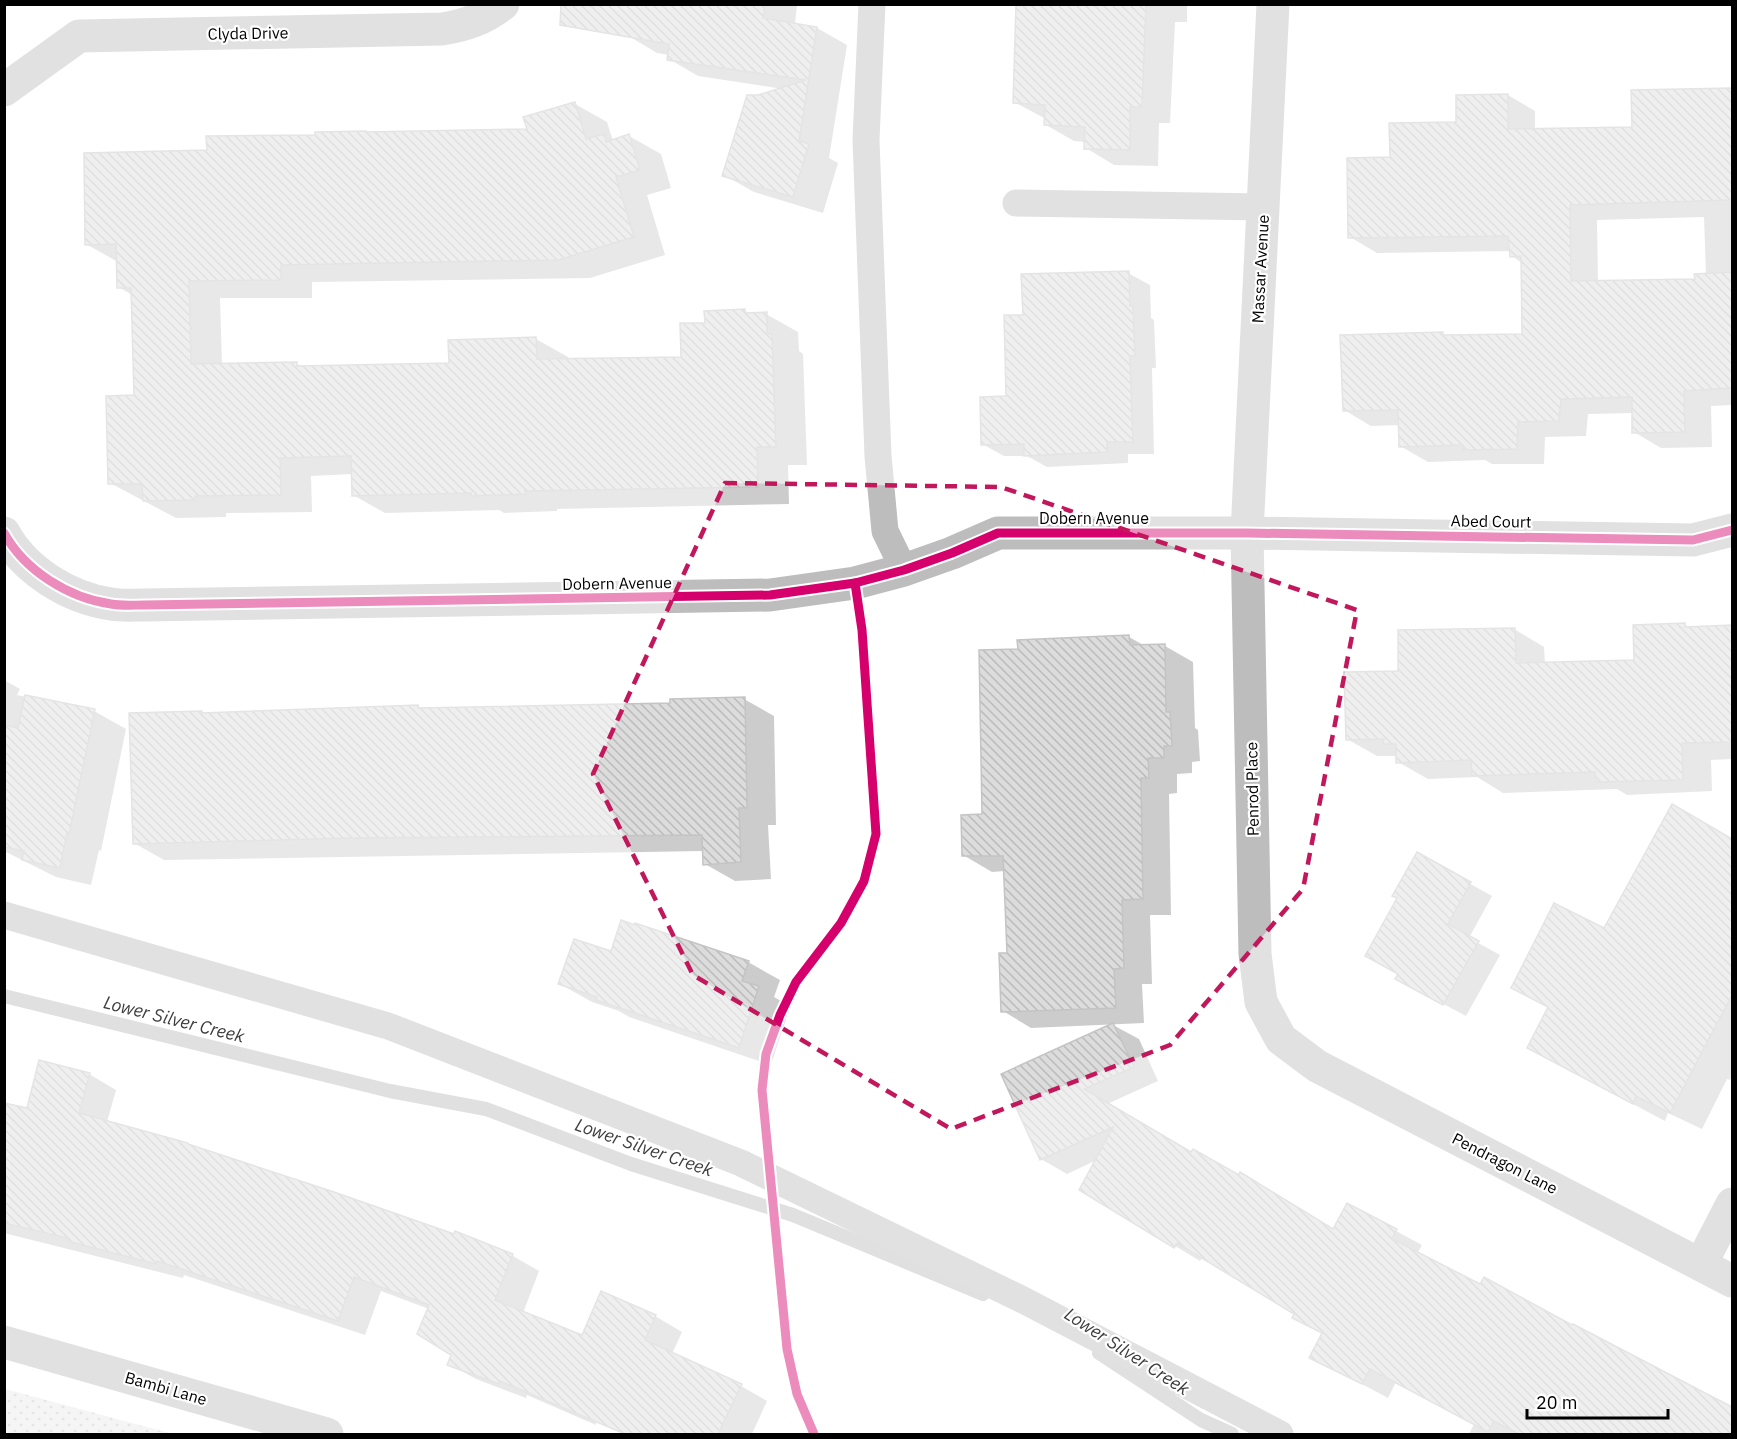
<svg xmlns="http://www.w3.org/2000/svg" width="1737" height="1439" font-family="'IBM Plex Sans',sans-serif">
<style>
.green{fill:url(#green-dots)}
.shadow{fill:#0003;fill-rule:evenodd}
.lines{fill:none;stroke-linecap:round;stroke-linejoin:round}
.stream{stroke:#bababa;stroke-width:14}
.building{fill:url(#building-back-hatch);stroke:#c4c4c4;stroke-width:1.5}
.lane{stroke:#bdbdbd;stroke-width:27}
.street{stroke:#bdbdbd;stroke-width:33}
.cycleway-casing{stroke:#fff;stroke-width:13}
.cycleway{stroke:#d6006c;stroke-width:9}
.marked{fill:none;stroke:#c2185b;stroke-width:4.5;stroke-dasharray:12 8;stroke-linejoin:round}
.labels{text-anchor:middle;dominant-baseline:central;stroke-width:4.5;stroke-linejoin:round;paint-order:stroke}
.street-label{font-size:16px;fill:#000;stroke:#fff}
.water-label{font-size:18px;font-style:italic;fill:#3e3e3e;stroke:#fff}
</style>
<defs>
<pattern id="green-dots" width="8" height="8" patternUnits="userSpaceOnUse" patternTransform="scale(1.5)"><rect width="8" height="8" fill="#e8e8e8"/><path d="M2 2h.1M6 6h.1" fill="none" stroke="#c5c5c5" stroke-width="1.8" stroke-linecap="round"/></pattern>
<pattern id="building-back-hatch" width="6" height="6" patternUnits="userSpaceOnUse" patternTransform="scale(1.5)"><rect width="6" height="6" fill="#dcdcdc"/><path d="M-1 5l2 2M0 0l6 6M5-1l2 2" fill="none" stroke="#bbb"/></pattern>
</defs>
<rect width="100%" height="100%" fill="#fff"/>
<!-- green -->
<polygon class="green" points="5,1389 173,1434 5,1434"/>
<!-- shadow -->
<g class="shadow">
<polygon points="632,4 797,4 795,25 817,28 847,45 829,158 838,163 823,213 754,192 724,175 758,97 783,89 698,76 669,59 669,55 657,53 627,35"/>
<polygon points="1037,4 1187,4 1187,22 1175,22 1170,123 1159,123 1158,166 1114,165 1086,148 1086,142 1074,141 1046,125 1046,119 1014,102"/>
<path d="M1732,89V405L1711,406L1712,447L1661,448L1634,432V413L1588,414L1586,436L1545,437L1544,464H1492L1485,460L1428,462L1400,446V425L1371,426L1344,410L1443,334L1447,336L1524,335L1522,263L1512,256L1511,251L1377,253L1350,237L1392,158L1508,95L1535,111V130L1634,128L1632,91ZM1704,217L1706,275L1696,280L1598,282L1597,220Z"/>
<polygon points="575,104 607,122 613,141 629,136 661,154 671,188 647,195 665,255 590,278 312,282 312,298 220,298 222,365 297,364 304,368 450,365 449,342 536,339 568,357 568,360 683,358 706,325 745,311 751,314 766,314 798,332 799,351 803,354 807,465 788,465 789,504 557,509 557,511 504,513 499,510 385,513 353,495 353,474 311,476 312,512 226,513 226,517 176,518 110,483 136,397 132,295 119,287 118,262 86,244 208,152 529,130"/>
<polygon points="1128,273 1150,285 1151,318 1154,320 1156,368 1152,368 1154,454 1128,454 1128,463 1047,467 1027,456 1004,456 982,444 1008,398 1025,316"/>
<polygon points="1685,625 1690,628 1732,626 1732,759 1711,760 1712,791 1627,795 1617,789 1503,793 1477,777 1428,779 1398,762 1397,756 1377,756 1347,739 1400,673 1514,629 1544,647 1545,664 1636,662"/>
<polygon points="1129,637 1145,646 1165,646 1193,662 1195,728 1198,730 1200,761 1192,762 1192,773 1177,774 1177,793 1169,794 1171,915 1150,915 1152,984 1142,984 1144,1023 1031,1028 1003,1011 1008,954 1005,871 992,872 963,855 984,816 1019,651"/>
<polygon points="4,680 20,689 17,695 94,711 126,729 101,851 99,850 91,885 56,877 4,851"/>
<polygon points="744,699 774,716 776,825 768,825 771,879 735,881 705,864 704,851 164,860 134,843 202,713 205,715 417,706 423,709 671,704"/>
<polygon points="1672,806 1732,841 1732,1075 1730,1080 1727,1079 1702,1129 1668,1113 1665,1121 1561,1066 1550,1008 1513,987 1604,930"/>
<polygon points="1417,854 1492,896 1469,938 1500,955 1466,1016 1419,991 1399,974 1399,898"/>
<polygon points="748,962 780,980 774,997 790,1006 771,1065 629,1017 619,1011 592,1002 560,984"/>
<polygon points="1113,1025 1139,1039 1158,1081 1107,1104 1192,1154 1334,1231 1348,1205 1422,1245 1417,1254 1481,1286 1573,1327 1731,1408 1732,1406 1732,1434 1469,1434 1474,1424 1396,1382 1388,1398 1311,1357 1323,1333 1296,1314 1203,1257 1200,1261 1081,1189 1097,1160 1067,1174 1041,1159"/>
<polygon points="89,1074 116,1090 107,1122 455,1236 456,1233 513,1256 539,1271 523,1313 583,1336 655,1316 682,1332 672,1354 741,1386 767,1401 752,1434 626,1434 610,1427 596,1422 596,1425 527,1395 526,1398 476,1379 449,1364 453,1355 429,1309 381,1291 365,1335 184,1275 183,1278 4,1233 4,1104 28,1109"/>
</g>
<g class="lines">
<!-- stream -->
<g class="stream">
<polyline points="4,996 390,1091 486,1109 631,1164 793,1215 983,1294"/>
<polyline points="1099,1353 1201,1420 1232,1434"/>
</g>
</g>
<!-- building -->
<g class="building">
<polygon points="561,4 765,4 763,18 817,27 799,141 809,144 793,197 722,176 747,95 758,95 806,80 667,60 669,44 560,25"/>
<polygon points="1016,4 1146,4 1142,107 1130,107 1130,150 1084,149 1085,127 1044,125 1045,105 1013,103"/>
<polygon points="1732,88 1732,200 1570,205 1571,281 1695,279 1694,274 1732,272 1732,388 1684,391 1685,432 1632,433 1632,397 1561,399 1559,421 1518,422 1517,449 1463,450 1463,445 1399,447 1398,410 1343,411 1340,335 1443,332 1443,335 1522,334 1521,256 1510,257 1508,236 1348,238 1347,158 1390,157 1389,123 1456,122 1456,95 1508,94 1508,129 1632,127 1631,90"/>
<polygon points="575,102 586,139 604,134 606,142 629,134 640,170 616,177 634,237 558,260 281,265 281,280 189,281 191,364 297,362 297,366 449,363 448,340 536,337 537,359 681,357 680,323 705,323 704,311 745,309 745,313 767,312 767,334 772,334 776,447 757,447 758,487 525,491 526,494 471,496 471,493 352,496 351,456 280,458 281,495 195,496 195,500 143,501 142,484 108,484 106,396 134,395 131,288 117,288 116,244 85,245 84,153 207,150 206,136 315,135 315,132 366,131 366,132 527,129 523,117"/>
<polygon points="1129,271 1130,306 1133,306 1135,356 1130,356 1133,442 1107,442 1107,452 1024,456 1024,444 981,445 980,397 1006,396 1004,315 1023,315 1021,274"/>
<polygon points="1685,623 1685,627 1732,625 1732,742 1682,743 1683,780 1596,782 1595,772 1472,776 1471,760 1396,763 1396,744 1383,744 1384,739 1346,740 1344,672 1398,671 1398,630 1515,628 1516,663 1634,660 1633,625"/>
<polygon points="1129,635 1130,645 1165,644 1166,712 1170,712 1172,746 1164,746 1164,758 1148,758 1149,778 1141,778 1143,899 1122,900 1124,968 1114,969 1116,1008 1001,1012 999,953 1007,953 1003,856 962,856 961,815 982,814 979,650 1018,649 1017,640"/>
<polygon points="25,695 95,709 69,834 67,833 60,868 22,860 24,851 4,847 4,725 18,728"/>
<polygon points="745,697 747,808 739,808 741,862 703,865 702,835 350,838 133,844 129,713 202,711 202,713 418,705 418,708 670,703 670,699"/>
<polygon points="1672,804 1732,839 1732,995 1670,1113 1636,1096 1633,1104 1527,1048 1548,1007 1511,988 1554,903 1604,928"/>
<polygon points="1417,852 1471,882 1448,924 1479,941 1443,1005 1395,979 1398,974 1365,956 1397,898 1392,896"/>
<polygon points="621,920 635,925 635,923 749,961 742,981 759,986 739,1048 596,1000 597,997 558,984 574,939 611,951"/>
<polygon points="1113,1023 1134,1067 1084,1089 1191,1152 1193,1149 1239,1175 1240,1172 1333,1229 1347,1203 1397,1229 1392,1239 1480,1284 1484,1277 1572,1325 1573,1324 1732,1407 1732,1434 1519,1434 1494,1421 1488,1432 1370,1369 1362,1384 1309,1358 1322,1333 1292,1318 1294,1314 1177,1243 1174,1248 1079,1190 1113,1127 1040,1160 1001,1074"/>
<polygon points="39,1060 90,1073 79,1113 188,1143 188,1144 331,1191 454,1234 455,1231 513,1254 495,1300 582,1335 601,1291 656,1315 645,1340 742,1384 718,1434 625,1434 500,1381 499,1384 447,1365 451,1355 417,1334 429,1305 354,1277 338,1321 157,1261 156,1264 67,1241 67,1238 4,1223 4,1103 27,1108"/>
</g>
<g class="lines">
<!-- lane -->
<g class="lane">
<polyline points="872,4 866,140 878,456 885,531 904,570"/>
<polyline points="1016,203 1263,207"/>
<polyline points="4,915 388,1026 741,1163 1021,1299 1280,1434"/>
</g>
<!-- street -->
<g class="street">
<polyline points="1273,4 1247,533 1255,954 1261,1002 1281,1039 1317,1066 1732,1281"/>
<path d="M4,90L79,36L442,29C466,25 484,19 503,4"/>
<path d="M4,533C25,571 69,598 111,604C122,606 133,605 144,605L770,595L855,583L904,570L952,553L998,533H1247L1693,540L1732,530"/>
<polyline points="1701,1264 1732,1204"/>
<polyline points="4,1342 327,1434"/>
</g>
<!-- cycleway casing -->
<g class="cycleway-casing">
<g id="cycleway">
<path d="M4,533C25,571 69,598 111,604C122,606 133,605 144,605L770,595L855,583L904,570L952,553L998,533H1247L1693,540L1732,530"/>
<polyline points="814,1434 797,1394 787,1349 762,1090 766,1054 780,1015 796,982 841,923 864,881 876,834 862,630 855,583"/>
</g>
</g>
<!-- cycleway -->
<use href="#cycleway" class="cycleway"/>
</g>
<!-- marked area -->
<path d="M0 0H1737V1439H0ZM725,483L1001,487L1357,610L1303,889L1170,1045L951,1129L693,975L593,774Z" fill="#fff" fill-opacity=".55" fill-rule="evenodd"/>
<path class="marked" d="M725,483L1001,487L1357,610L1303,889L1170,1045L951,1129L693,975L593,774Z"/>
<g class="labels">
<!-- street labels -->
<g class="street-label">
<text transform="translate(248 33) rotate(-1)">Clyda Drive</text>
<text transform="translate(1260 269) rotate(-87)">Massar Avenue</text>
<text x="1094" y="518">Dobern Avenue</text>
<text transform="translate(1491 521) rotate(1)">Abed Court</text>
<text transform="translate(617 583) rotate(-1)">Dobern Avenue</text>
<text transform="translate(1252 789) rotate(-91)">Penrod Place</text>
<text transform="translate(1505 1163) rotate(27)">Pendragon Lane</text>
<text transform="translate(166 1388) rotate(16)">Bambi Lane</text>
</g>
<!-- water labels -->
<g class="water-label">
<text transform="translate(174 1019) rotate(14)">Lower Silver Creek</text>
<text transform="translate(644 1147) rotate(19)">Lower Silver Creek</text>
<text transform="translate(1127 1351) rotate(33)">Lower Silver Creek</text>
</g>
</g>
<!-- border -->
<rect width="1737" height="1439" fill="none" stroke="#000000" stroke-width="12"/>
<!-- scale -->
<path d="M1527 1409v9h141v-9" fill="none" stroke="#000000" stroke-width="3"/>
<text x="1536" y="1409" font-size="18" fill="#000000" stroke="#ffffff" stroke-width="4.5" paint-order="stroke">20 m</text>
</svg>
